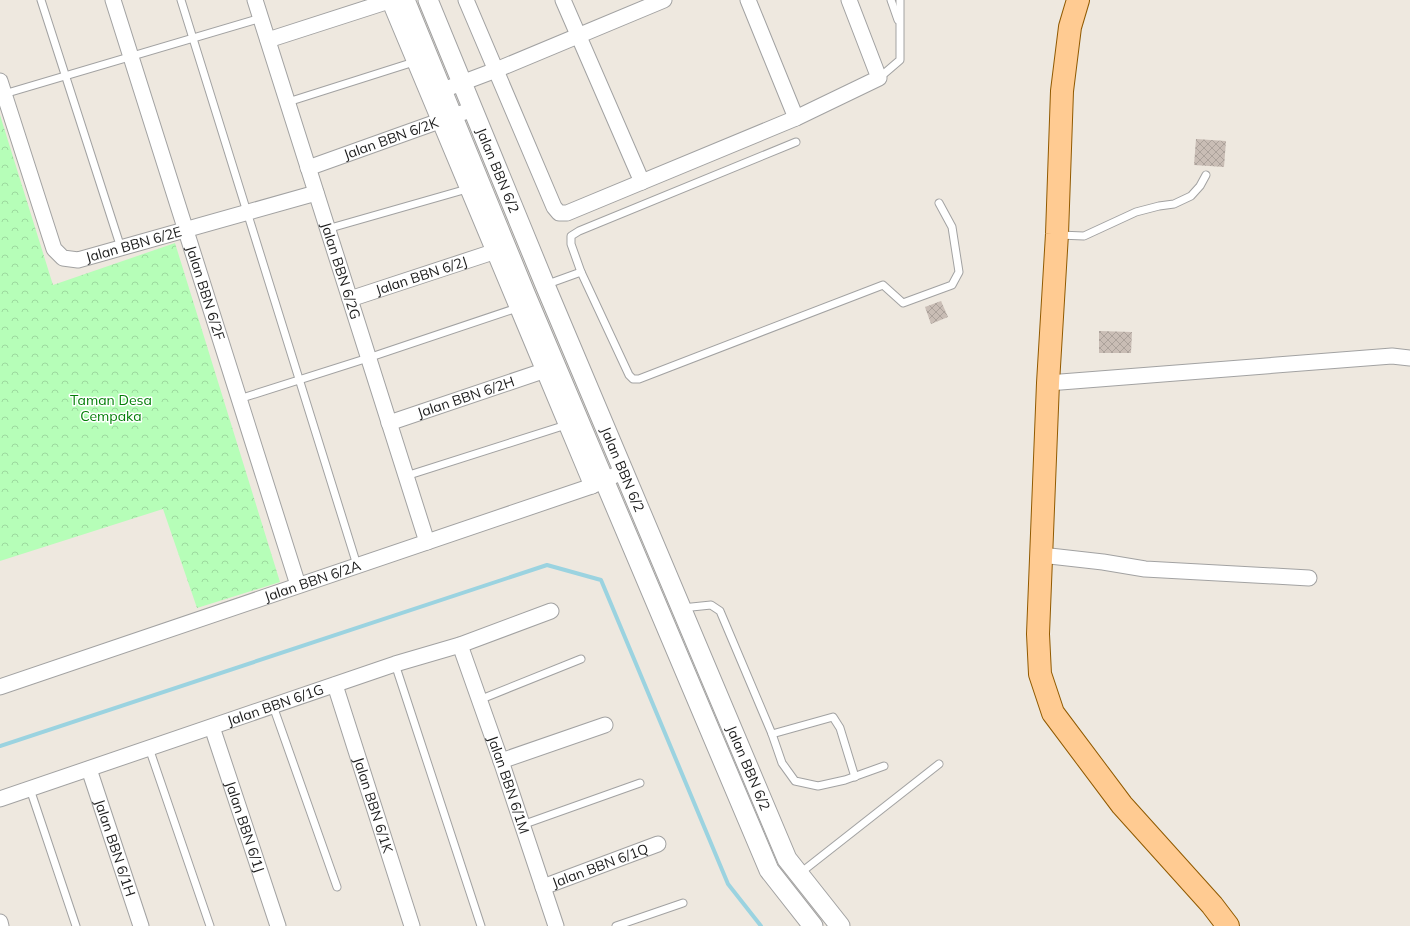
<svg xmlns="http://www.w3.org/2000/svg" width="1410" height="926" font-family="Mulish,sans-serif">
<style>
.park{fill:url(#park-crowns)}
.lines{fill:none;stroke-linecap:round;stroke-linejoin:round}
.stream{stroke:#9bd3e0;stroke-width:4}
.building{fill:url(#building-cross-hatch)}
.service-casing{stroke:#a2a2a2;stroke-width:9}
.minor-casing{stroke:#a2a2a2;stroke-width:17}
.tertiary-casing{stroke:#a2a2a2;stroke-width:21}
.primary-casing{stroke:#915a00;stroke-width:24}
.service{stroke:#fff;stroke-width:7}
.minor{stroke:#fff;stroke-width:15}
.tertiary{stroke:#fff;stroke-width:19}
.primary{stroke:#ffcb92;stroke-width:22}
.labels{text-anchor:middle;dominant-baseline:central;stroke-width:3;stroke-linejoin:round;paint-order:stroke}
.street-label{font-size:14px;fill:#1b1b1b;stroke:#fff}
.park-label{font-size:14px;fill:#037f07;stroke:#fff}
</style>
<defs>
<pattern id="park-crowns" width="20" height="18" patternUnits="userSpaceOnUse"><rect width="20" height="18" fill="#b6feb8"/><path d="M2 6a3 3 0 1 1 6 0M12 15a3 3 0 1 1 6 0" fill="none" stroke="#9cd99e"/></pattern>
<pattern id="building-cross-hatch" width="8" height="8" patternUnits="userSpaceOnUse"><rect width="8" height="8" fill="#c9bdb5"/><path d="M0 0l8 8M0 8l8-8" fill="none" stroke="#aca29b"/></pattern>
</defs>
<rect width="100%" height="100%" fill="#eee8df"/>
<!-- park -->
<polygon class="park" points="0,115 53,285 175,243 280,582 197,608 163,509 0,561"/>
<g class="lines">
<!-- stream -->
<polyline class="stream" points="0,746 547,565 601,580 728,884 761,926"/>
</g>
<!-- building -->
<g class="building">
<polygon points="1196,139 1226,141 1224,167 1194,165"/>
<polygon points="941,301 948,317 931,324 925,307"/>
<polygon points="1099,331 1132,332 1131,353 1099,353"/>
</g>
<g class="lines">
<!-- service casing -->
<g class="service-casing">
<g id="service">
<polyline points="41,0 121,248"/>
<polyline points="181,0 357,565"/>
<polyline points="891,0 898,20"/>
<polyline points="879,78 900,60 900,0"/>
<polyline points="4,94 261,18"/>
<polyline points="288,102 414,62"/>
<polyline points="327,229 467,189"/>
<polyline points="1059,235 1084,236 1136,212 1159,206 1174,204 1191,196 1200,186 1206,175"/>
<polyline points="581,272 571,244 571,236 579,231 796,142"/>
<polyline points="545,285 581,272 629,375 633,379 639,379 883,285 903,303 952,285 959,272 952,227 939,203"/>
<polyline points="239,399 368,358 517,308"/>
<polyline points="406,476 566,425"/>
<polyline points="682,608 711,605 720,611 772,734 782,763 795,781 818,786 845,780 884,766"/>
<polyline points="395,664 481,926"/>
<polyline points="479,700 581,659"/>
<polyline points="273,706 337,887"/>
<polyline points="772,734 833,717 840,728 855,777"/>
<polyline points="149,748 210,926"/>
<polyline points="30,789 76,926"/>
<polyline points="522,825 640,783"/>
<polyline points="799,874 939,764"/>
<polyline points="616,926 683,903"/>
</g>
</g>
<!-- minor casing -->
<g class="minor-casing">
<g id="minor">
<path id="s1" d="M113,0L298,585"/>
<path id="s2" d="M255,0L427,542"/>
<polyline points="389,0 592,486"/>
<polyline points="466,0 554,207 559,213 567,213 796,118 879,78 849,0"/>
<polyline points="563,0 642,182"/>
<polyline points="748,0 796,118"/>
<polyline points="268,40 389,1"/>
<path id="s3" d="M0,81L54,249L63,258L78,260L316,193"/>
<polyline points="443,90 496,70 664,0"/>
<path id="s4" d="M308,168L473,109"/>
<path id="s5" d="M350,299L493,252"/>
<polyline points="1048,383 1392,356 1410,358"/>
<path id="s6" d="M389,423L543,371"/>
<polyline points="1041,555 1103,562 1145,569 1309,578"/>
<path id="s7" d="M460,645L501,761L556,926"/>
<path id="s8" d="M335,685L412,926"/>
<path id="s9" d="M0,687L592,486L624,471"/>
<path id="s10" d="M212,727L278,926"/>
<polyline points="501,761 605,725"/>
<path id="s11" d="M89,769L141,926"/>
<path id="s12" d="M0,799L395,664L460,645L551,611"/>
<path id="s13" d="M543,887L658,844"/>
<polyline points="0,922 1,926"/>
</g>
</g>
<!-- tertiary casing -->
<g class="tertiary-casing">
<g id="tertiary">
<polyline points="405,0 525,293 769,870 813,926"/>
<path id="s14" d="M428,0L545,285L787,859L840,926"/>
</g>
</g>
<!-- primary casing -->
<g class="primary-casing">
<polyline id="primary" points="1078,0 1070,27 1062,91 1057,234 1048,383 1038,634 1040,674 1053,713 1122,805 1212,905 1228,926"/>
</g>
<!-- service -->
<use href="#service" class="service"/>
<!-- minor -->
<use href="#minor" class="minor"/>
<!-- tertiary -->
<use href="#tertiary" class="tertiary"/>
<!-- primary -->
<use href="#primary" class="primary"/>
</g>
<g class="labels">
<!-- street labels -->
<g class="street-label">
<text stroke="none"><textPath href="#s4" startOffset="88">Jalan BBN 6/2K</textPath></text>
<text stroke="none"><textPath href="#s14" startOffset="184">Jalan BBN 6/2</textPath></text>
<text stroke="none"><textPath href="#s3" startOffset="262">Jalan BBN 6/2E</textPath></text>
<text stroke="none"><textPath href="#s2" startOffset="284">Jalan BBN 6/2G</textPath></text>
<text stroke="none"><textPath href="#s5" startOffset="75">Jalan BBN 6/2J</textPath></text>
<text stroke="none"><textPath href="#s1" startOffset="307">Jalan BBN 6/2F</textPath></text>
<text stroke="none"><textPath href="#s6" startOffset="81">Jalan BBN 6/2H</textPath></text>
<text stroke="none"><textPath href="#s14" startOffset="508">Jalan BBN 6/2</textPath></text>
<text stroke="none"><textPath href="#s9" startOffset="330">Jalan BBN 6/2A</textPath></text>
<text stroke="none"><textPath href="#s12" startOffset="291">Jalan BBN 6/1G</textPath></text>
<text stroke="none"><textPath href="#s14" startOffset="832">Jalan BBN 6/2</textPath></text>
<text stroke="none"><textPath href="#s7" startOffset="148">Jalan BBN 6/1M</textPath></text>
<text stroke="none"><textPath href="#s8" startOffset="126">Jalan BBN 6/1K</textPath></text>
<text stroke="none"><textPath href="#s10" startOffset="105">Jalan BBN 6/1J</textPath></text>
<text stroke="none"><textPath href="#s11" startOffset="83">Jalan BBN 6/1H</textPath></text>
<text stroke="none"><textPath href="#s13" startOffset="61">Jalan BBN 6/1Q</textPath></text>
</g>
<!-- park labels -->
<g class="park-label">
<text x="111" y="400">Taman Desa<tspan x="111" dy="16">Cempaka</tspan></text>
</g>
</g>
</svg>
